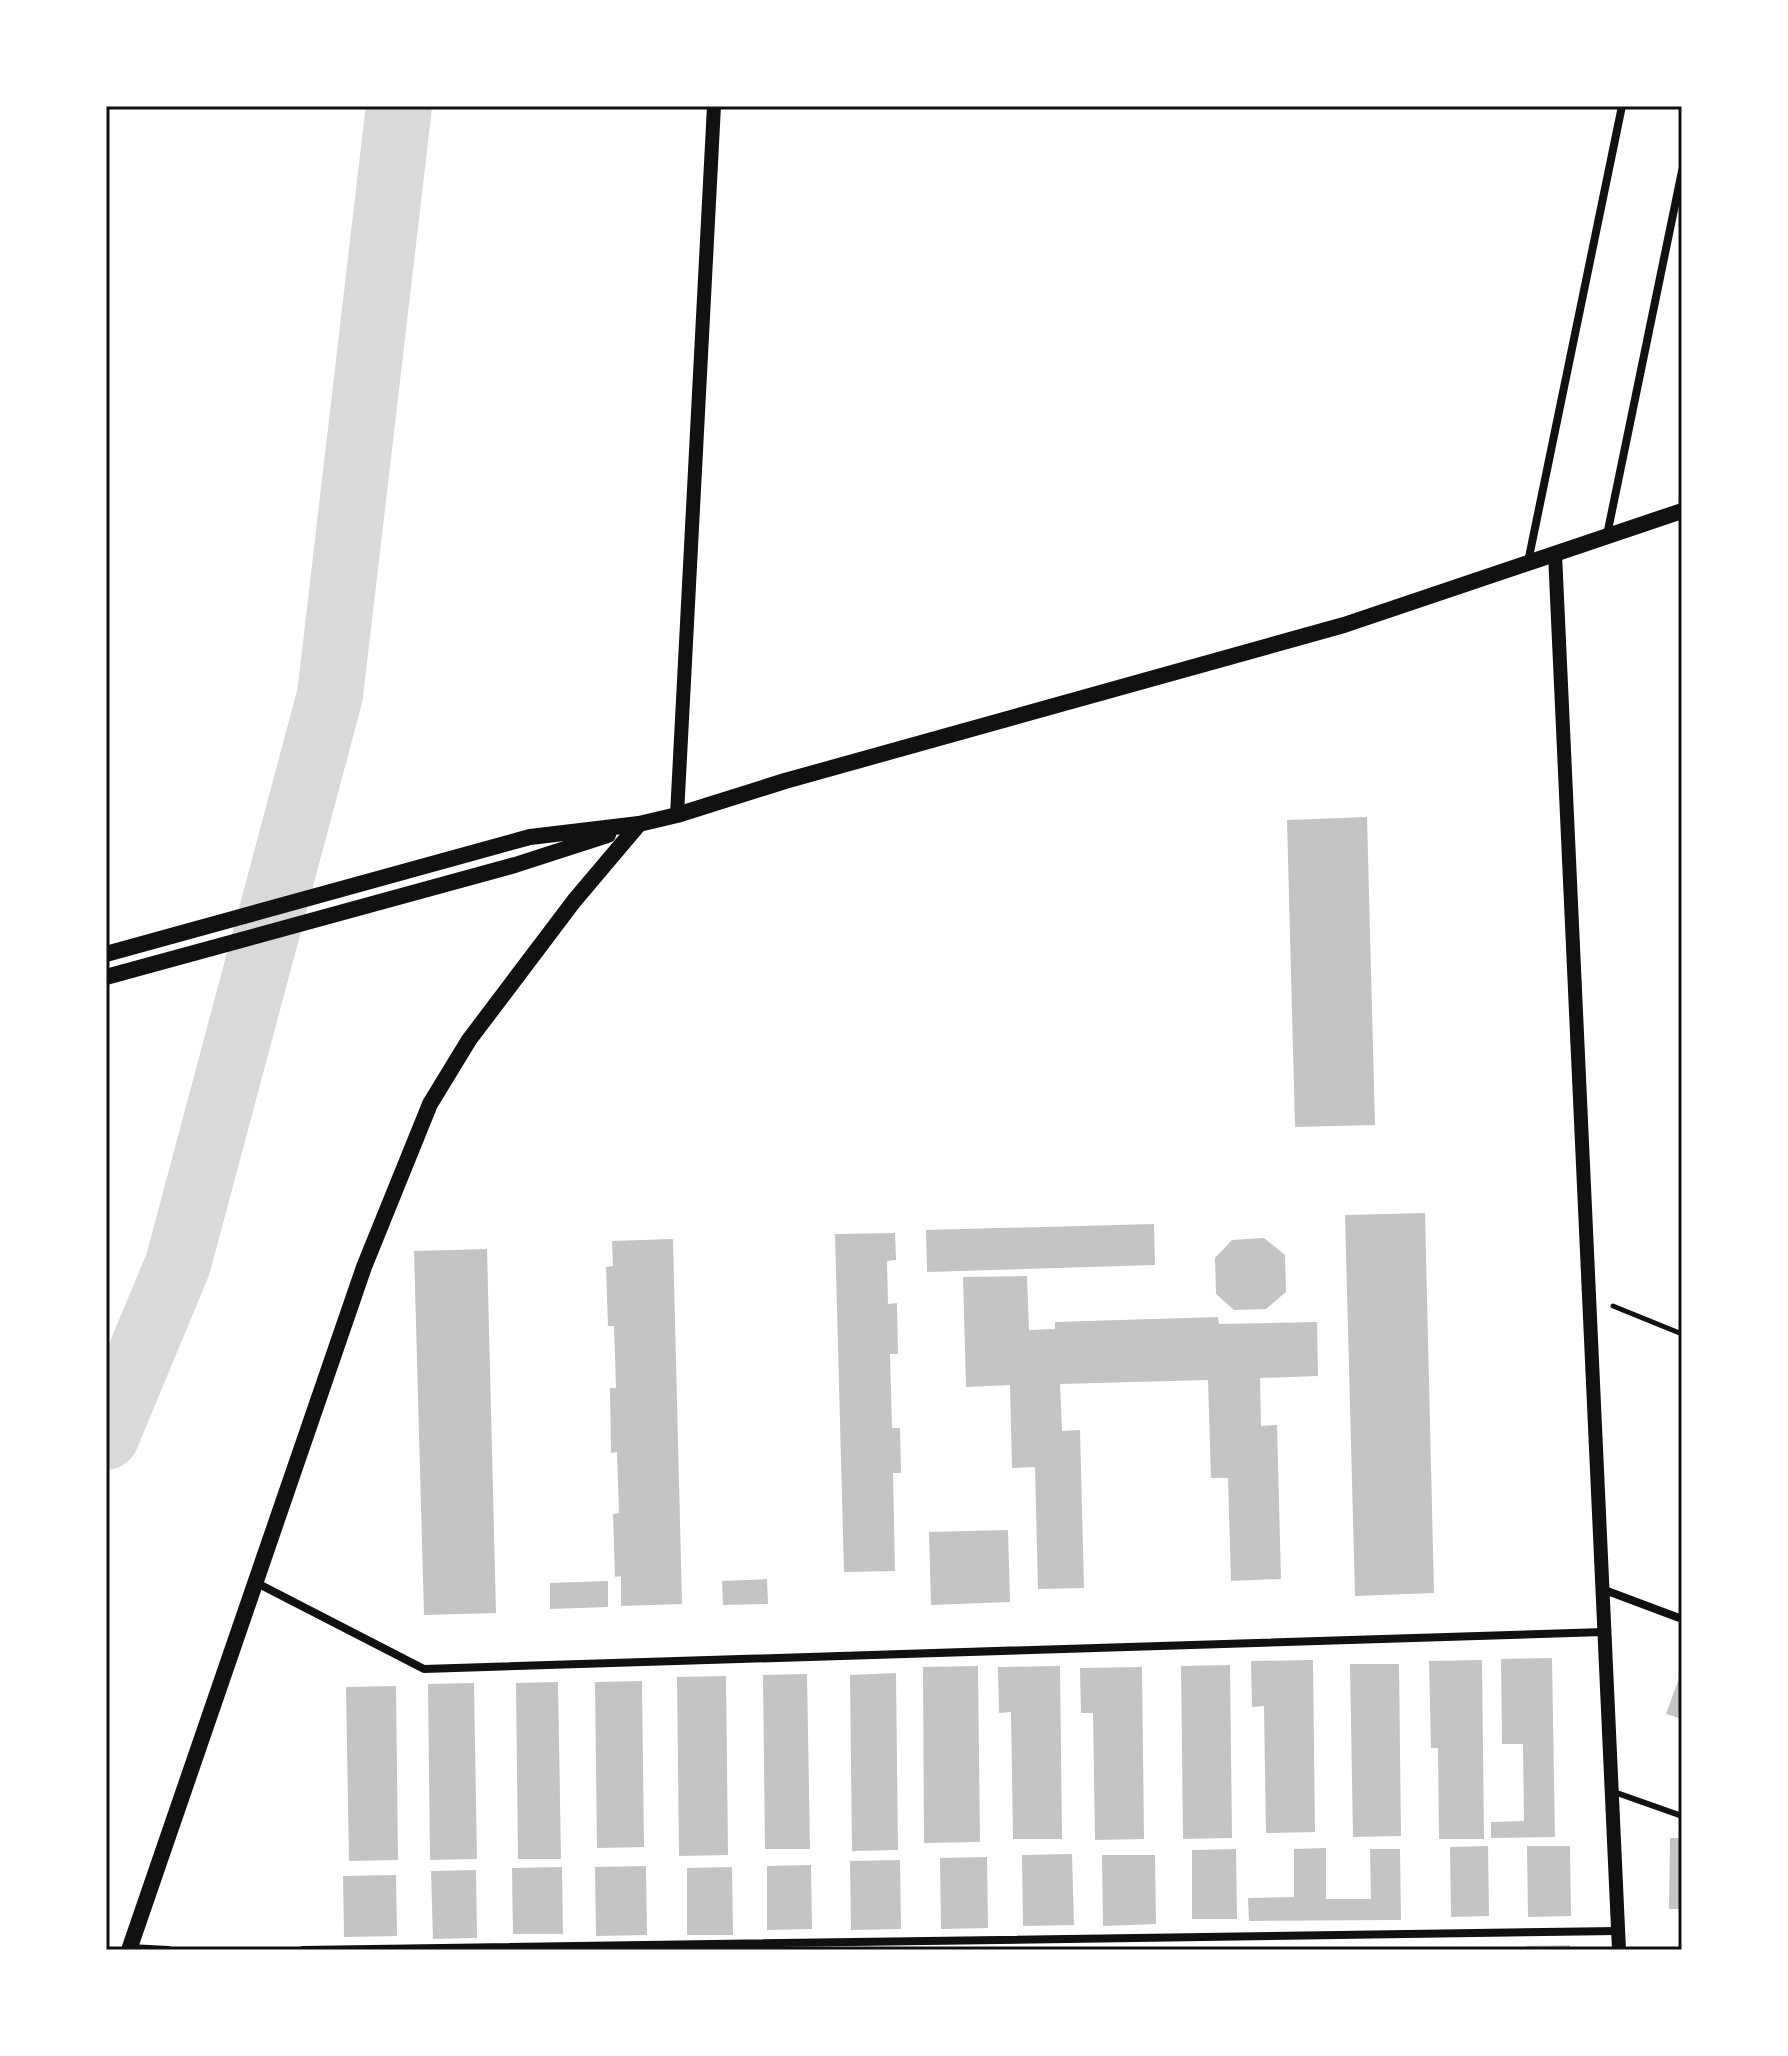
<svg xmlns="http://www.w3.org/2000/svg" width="1788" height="2056" font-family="Cabin,sans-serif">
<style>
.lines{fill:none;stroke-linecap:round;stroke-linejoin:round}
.river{stroke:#d9d9d9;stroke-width:66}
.building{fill:#c4c4c4}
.path{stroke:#111;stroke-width:5}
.service{stroke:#111;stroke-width:6}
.minor{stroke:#111;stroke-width:8}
.tertiary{stroke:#111;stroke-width:14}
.secondary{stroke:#111;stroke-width:16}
.neatline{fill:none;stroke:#111;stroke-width:3}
</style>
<rect width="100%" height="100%" fill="#fff"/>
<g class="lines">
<!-- river -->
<polyline class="river" points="106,1437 178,1264 330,695 399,106"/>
</g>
<!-- building -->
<g class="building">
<polygon points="1367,817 1375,1125 1295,1127 1287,820"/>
<polygon points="1425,1213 1434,1593 1355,1596 1345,1215"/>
<polygon points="1154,1224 1155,1265 927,1272 926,1230"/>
<polygon points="895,1233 896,1260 887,1261 888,1304 897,1303 898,1354 890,1354 892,1428 900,1428 901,1473 893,1473 895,1571 844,1572 835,1234"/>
<polygon points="1264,1238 1285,1255 1286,1292 1266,1309 1234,1310 1216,1294 1215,1258 1232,1240"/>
<polygon points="673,1239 682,1604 621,1606 621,1576 615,1577 613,1514 619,1513 617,1452 611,1453 610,1388 616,1388 614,1326 608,1326 606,1267 613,1266 612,1241"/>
<polygon points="487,1249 496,1613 424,1615 414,1251"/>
<polygon points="1027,1276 1029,1330 1055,1329 1055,1322 1218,1317 1219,1324 1317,1322 1318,1376 1260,1378 1261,1426 1277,1425 1281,1579 1231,1581 1228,1478 1211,1478 1208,1380 1060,1384 1062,1431 1080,1430 1084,1588 1038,1589 1035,1467 1012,1468 1010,1385 966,1387 963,1277"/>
<polygon points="1008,1530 1010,1602 931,1605 929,1532"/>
<polygon points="767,1579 768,1604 723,1605 722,1581"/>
<polygon points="608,1581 608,1607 550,1609 550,1583"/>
<polygon points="1552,1658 1555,1837 1491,1838 1491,1822 1524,1821 1523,1744 1502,1744 1501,1659"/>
<polygon points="1313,1660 1315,1832 1266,1833 1264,1706 1252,1707 1251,1661"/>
<polygon points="1482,1660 1484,1839 1439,1839 1438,1748 1431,1748 1429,1661"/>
<polygon points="1350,1664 1399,1664 1401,1836 1353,1837"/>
<polygon points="1230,1665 1232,1838 1183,1839 1181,1666"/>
<polygon points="978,1666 980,1842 924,1843 923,1667"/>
<polygon points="1060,1666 1062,1839 1013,1839 1011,1712 999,1713 998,1667"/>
<polygon points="1142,1667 1144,1839 1095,1840 1093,1713 1081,1713 1080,1668"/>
<polygon points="1682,1670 1682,1719 1666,1714"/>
<polygon points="896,1673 898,1850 852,1851 850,1675"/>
<polygon points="807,1674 810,1849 765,1849 763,1675"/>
<polygon points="726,1676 728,1855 679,1856 677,1677"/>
<polygon points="642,1681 644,1847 597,1848 595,1682"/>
<polygon points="558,1682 561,1859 518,1859 516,1683"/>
<polygon points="474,1683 477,1859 430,1860 428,1684"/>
<polygon points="396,1686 398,1860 349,1861 346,1687"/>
<polygon points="1670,1838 1682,1838 1682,1909 1669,1909"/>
<polygon points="1488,1846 1489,1916 1451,1917 1450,1847"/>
<polygon points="1527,1846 1570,1846 1571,1916 1528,1917"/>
<polygon points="1326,1848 1326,1899 1371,1899 1370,1849 1400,1849 1401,1920 1249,1921 1248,1898 1294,1897 1294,1849"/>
<polygon points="1236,1849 1237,1919 1192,1919 1192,1850"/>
<polygon points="1072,1854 1074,1925 1023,1926 1022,1855"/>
<polygon points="1102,1855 1155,1855 1156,1924 1103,1926"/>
<polygon points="987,1857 988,1928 941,1929 940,1858"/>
<polygon points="900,1860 901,1929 851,1930 850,1861"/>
<polygon points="811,1865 812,1929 767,1930 767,1866"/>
<polygon points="646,1866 647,1935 596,1936 595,1867"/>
<polygon points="562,1867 563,1934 513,1934 512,1868"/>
<polygon points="732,1867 733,1935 687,1935 687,1868"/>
<polygon points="476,1870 477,1938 433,1939 431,1871"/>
<polygon points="396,1875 397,1936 344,1937 343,1876"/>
<polygon points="1570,1945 1570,1950 1526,1950 1526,1946"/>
</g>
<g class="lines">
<!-- path -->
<polyline class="path" points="1613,1306 1682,1334"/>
<!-- service -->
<polyline class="service" points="1614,1792 1682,1816"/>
<!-- minor -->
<g class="minor">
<polyline points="1607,535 1682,171"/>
<polyline points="1528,562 1622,106"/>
<polyline points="255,1582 424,1669 1604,1632"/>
<polyline points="1602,1589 1682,1619"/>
<polyline points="130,1948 168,1950"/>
<polyline points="303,1950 1618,1931"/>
</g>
<!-- tertiary -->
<g class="tertiary">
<polyline points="1555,554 1619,1950"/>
<polyline points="677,815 714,106"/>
</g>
<!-- secondary -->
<g class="secondary">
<polyline points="106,954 530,837 639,824 677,815 785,781 1344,625 1682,511"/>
<polyline points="106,977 515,865 608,835"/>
<polyline points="129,1950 364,1267 430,1104 469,1040 574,901 639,824"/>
</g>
</g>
<!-- border -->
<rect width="1788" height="2056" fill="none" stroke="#ffffff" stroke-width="216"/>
<rect x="108" y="108" width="1572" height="1840" class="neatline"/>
</svg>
